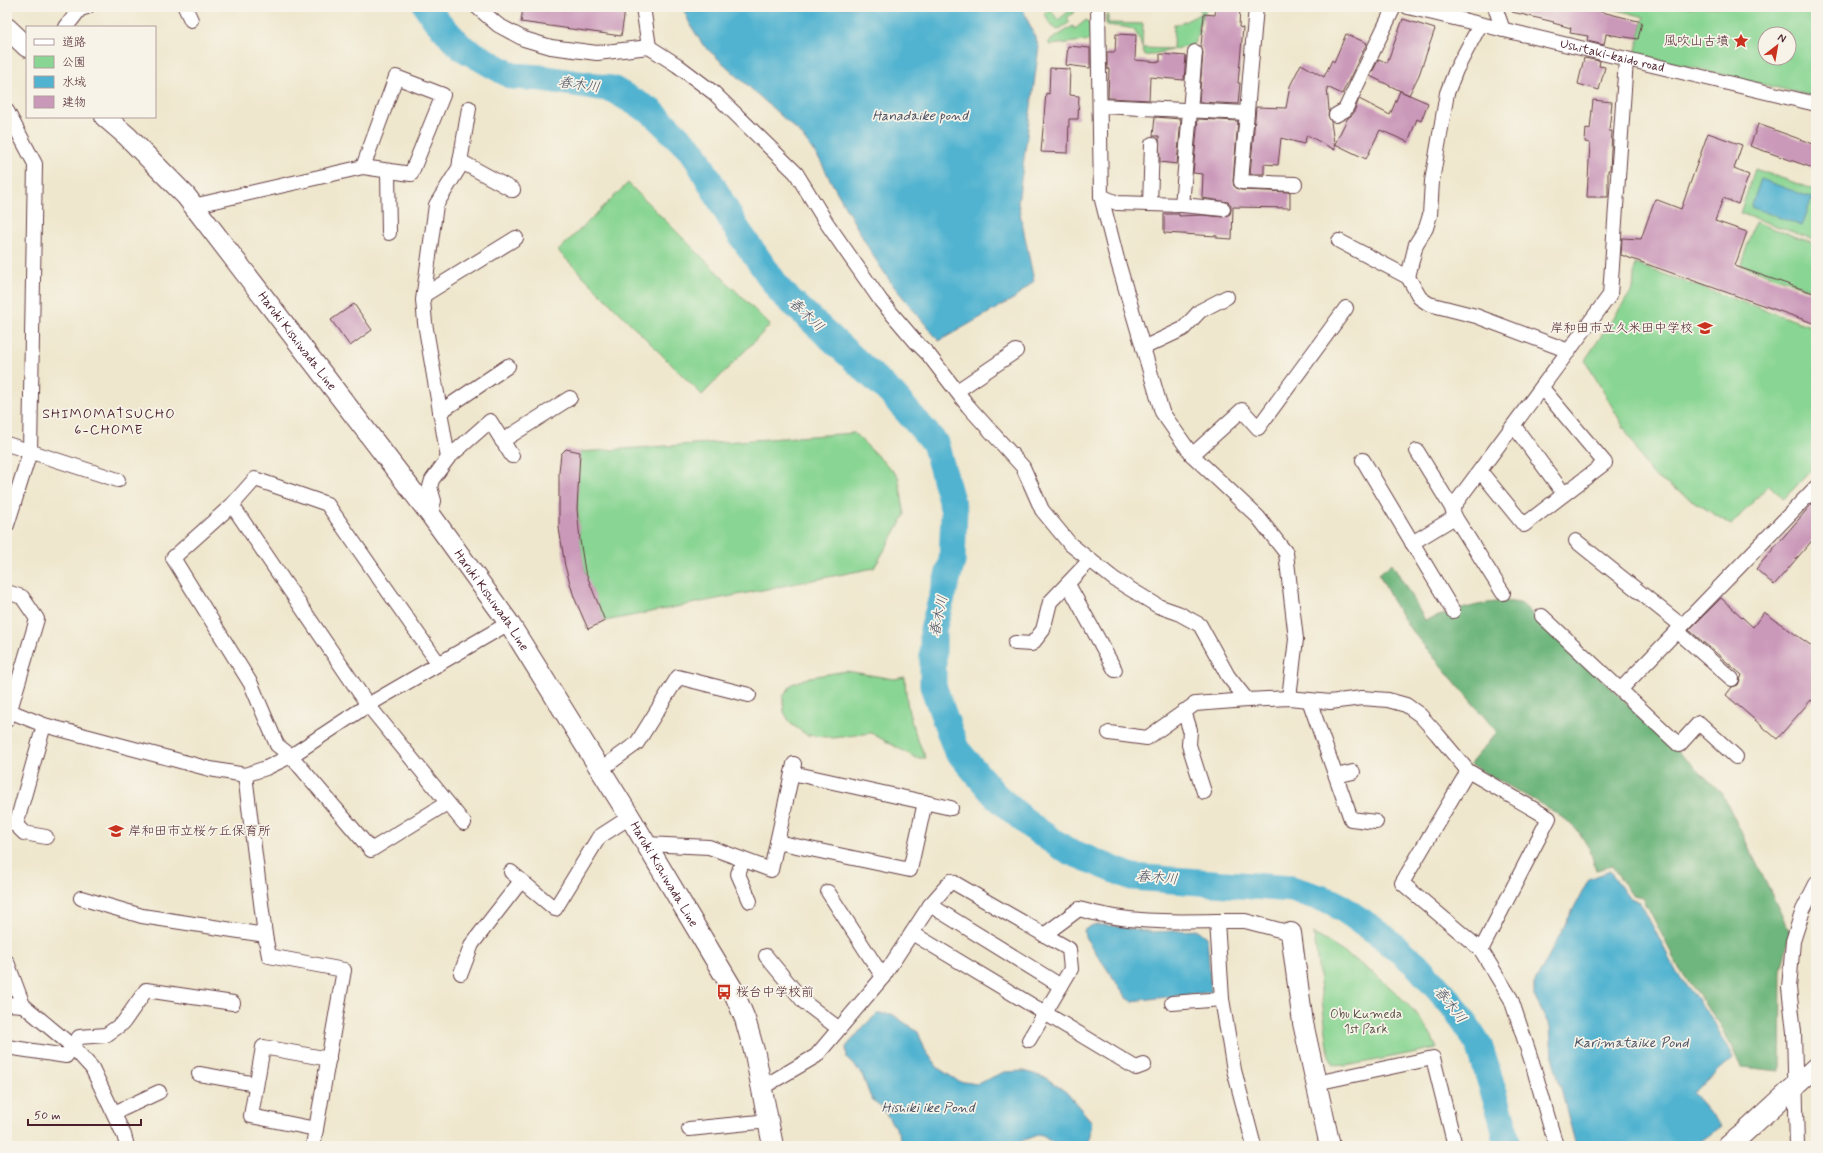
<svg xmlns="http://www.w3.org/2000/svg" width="1823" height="1153" font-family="Mynerve,'Klee One',sans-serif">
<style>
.green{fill:#89d593;stroke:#6a7a5f;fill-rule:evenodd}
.forest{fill:#6eb67d;stroke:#5c6a54}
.water{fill:#51b3d0;stroke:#4e697e}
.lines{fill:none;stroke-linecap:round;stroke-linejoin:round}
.river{stroke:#51b3d0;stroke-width:27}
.building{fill:#ca98b9}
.street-casing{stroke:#633d43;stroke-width:16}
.secondary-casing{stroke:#633d43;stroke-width:22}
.street{stroke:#fff;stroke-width:14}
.secondary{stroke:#fff;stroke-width:20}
.labels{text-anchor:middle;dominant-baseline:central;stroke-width:3.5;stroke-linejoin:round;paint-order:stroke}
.poi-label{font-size:13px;fill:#4a1f2b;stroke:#f7f3e8;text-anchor:end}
.street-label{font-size:13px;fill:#4a1f2b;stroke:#f7f3e8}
.park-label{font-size:13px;fill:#5d564a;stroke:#f7f3e8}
.water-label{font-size:14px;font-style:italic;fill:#4c5365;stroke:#f7f3e8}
.neighbourhood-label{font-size:14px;letter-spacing:1px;fill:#4a1f2b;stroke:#f7f3e8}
</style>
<rect width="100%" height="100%" fill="#f7f3e8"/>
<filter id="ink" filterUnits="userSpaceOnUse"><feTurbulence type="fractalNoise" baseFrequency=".025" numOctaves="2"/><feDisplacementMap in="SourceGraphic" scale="8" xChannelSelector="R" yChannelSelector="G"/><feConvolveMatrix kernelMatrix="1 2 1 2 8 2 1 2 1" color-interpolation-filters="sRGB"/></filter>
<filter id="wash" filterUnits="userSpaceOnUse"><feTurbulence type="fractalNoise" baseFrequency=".012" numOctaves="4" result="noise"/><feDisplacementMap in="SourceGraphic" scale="16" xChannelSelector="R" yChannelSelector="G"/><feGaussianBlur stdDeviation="0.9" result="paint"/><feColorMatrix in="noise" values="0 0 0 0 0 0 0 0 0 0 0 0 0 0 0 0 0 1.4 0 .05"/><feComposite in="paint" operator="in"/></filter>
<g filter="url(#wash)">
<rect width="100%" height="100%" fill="#efe7cd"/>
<!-- green -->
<g class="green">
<polygon points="1074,7 1078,9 1067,18 1070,22 1058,30 1051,26 1044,13 1050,9 1058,20"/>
<path d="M1198,7H1207L1197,30L1200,31L1193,45L1145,56C1134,24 1138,29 1106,25V16L1108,13V23L1143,24L1142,48L1173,49L1174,24H1180L1202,13Z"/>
<path d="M1607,7H1816V97L1635,54L1644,17ZM1765,34H1789V58H1765Z"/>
<polygon points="1086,20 1093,28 1093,40 1050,45 1048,42 1073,26 1075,29"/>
<polygon points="1755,169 1816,190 1816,235 1815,240 1740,213"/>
<polygon points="628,183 770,325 702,395 558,251"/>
<polygon points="1755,222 1816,244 1816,286 1815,291 1741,265"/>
<polygon points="1635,264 1816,328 1816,465 1784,499 1769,485 1731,525 1651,474 1585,360 1633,289"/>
<path d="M854,433L898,476L905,515L874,568L605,621C597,605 589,588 585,570C576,531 576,492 580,452Z"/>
<path d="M846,671L894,679L905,677C906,711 912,728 926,758H916L871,733L834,738L807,735L791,724L784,712L783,697L792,684L810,677Z"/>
<path d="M1314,934C1352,956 1400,989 1425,1026C1430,1033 1433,1040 1437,1048L1346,1066L1334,1064L1329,1056Z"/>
</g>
<!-- forest -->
<path class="forest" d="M1392,563L1425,620C1452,613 1495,595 1522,604L1722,793L1790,932L1781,972L1780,1071L1741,1067L1722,1027L1680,970L1643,898L1631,894L1612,866L1596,870L1590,850L1579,832L1568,822L1553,811L1470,764L1497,732L1411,630L1392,600L1379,574Z"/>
<!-- water -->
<g class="water">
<polygon points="682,7 1022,7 1039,47 1018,203 1034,281 1015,298 939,341 892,284 872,254 833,185 820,160 800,133 703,45 691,26"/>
<polygon points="1761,179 1812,198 1802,226 1751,207"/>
<polygon points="1610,871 1628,897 1640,902 1677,973 1713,1020 1733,1058 1693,1093 1722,1126 1694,1146 1576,1146 1552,1056 1550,1027 1534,996 1534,984 1589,879"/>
<polygon points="1093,925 1107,925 1153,932 1198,930 1207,937 1211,992 1132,1001 1127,998 1085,937 1084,930"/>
<polygon points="877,1014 892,1014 918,1032 925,1050 938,1068 958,1081 977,1084 1004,1072 1024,1071 1046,1078 1066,1092 1092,1122 1088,1146 1057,1146 1040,1134 1024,1140 1013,1146 902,1146 899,1134 883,1109 871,1098 861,1072 847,1059 846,1047 864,1026"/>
</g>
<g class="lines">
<!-- river -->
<polyline class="river" points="427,7 435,19 461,47 512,76 541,78 612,89 652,112 694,153 736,228 781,292 892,394 935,443 954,511 952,562 933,629 933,686 956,749 995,795 1032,827 1066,850 1132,877 1292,889 1333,902 1377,932 1416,964 1455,1008 1479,1045 1502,1119 1508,1146"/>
</g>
<g id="blocks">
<!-- building -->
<g class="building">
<polygon points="523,7 607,7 625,10 621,36 521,22"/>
<polygon points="1216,7 1240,7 1239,27 1243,28 1238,83 1240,83 1238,104 1199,102 1203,53 1201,46 1204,14 1215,15"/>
<polygon points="1512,7 1590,7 1590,9 1642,22 1638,39 1606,34 1604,45 1587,41 1588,36 1570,33 1571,28 1553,23 1554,22 1512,12"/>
<polygon points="1403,19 1435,29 1419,75 1409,95 1370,76 1379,59 1387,63"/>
<polygon points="1116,34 1136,35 1135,60 1160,62 1160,54 1186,56 1184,80 1150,77 1149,100 1108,98 1109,69 1107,69 1107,52 1115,52"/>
<polygon points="1346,34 1367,43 1342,94 1327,87 1329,110 1328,115 1331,122 1335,150 1307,135 1304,144 1281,138 1278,165 1264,164 1264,174 1250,174 1256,107 1286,108 1290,86 1301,64 1324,77 1332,60 1334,62"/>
<polygon points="1068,46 1090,48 1090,68 1066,65"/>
<polygon points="1584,58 1600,61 1599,66 1605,67 1599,90 1578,84"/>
<polygon points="1050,68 1070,69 1069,95 1079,96 1078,119 1069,119 1068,153 1041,152 1046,93 1049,94"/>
<polygon points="1400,91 1428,103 1421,121 1417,119 1408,142 1380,130 1366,159 1335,144 1347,119 1353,114 1359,99 1390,115"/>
<polygon points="1593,100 1612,102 1609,131 1612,131 1611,150 1610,170 1608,170 1608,197 1587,197 1590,143 1585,142 1586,128 1590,129"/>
<polygon points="1155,117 1181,119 1177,164 1160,162 1159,136 1153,136"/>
<polygon points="1198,119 1238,121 1233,181 1234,186 1241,190 1290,192 1290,208 1233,207 1232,239 1217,238 1217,236 1164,233 1164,214 1179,214 1179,216 1202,215 1223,217 1230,214 1231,210 1231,205 1228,202 1202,198 1203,174 1193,173"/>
<polygon points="1758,124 1816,145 1816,169 1750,146"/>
<polygon points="1708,133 1742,145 1734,169 1749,175 1738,204 1723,198 1715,221 1747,232 1735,266 1816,294 1816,324 1621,255 1622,238 1641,239 1655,199 1681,209"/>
<polygon points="354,304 372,330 350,346 331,320"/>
<polygon points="566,449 580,452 577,509 580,540 585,571 605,621 588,629 574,597 565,566 559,528 559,472 561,454"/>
<polygon points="1816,499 1816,536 1774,585 1756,569"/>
<polygon points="1721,598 1753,627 1764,612 1816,649 1816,704 1811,700 1777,739 1726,695 1732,687 1738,685 1742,675 1689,630"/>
</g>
</g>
</g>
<g filter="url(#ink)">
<use href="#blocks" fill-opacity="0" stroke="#633d43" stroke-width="1"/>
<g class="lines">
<!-- street casing -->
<g class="street-casing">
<g id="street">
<polyline points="185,7 191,20"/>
<polyline points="477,7 498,25 524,39 551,47 597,53 649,47 677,65 714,93 796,173 826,222 881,301 916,342 928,354 968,406 1023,467 1042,510 1070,544 1114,579 1158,606 1178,613 1200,625 1228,676 1247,700 1289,698 1330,702 1362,698 1388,700 1406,705 1420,715 1437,734 1468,771 1549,818 1481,950"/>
<polyline points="643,7 649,47"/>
<polyline points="1098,7 1101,196 1117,259 1162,412 1192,455 1258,517 1286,553 1296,639 1289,698"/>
<polyline points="1256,7 1241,182 1295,184"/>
<path id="s1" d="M1408,7L1816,104"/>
<polyline points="1495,7 1503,30"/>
<polyline points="1480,25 1456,70 1447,93 1432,181 1430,215 1426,228 1416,244 1408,277 1420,298 1429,304 1476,316 1569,351"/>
<polyline points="66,27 80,9 87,7"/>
<polyline points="1100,106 1247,113"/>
<polyline points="7,111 35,164 30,452 7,525"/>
<polyline points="1336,115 1345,110 1394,7"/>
<polyline points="460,161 513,190"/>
<polyline points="388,171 389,233"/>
<polyline points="1101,196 1117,203 1182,205 1223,209"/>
<polyline points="1150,204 1152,144"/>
<polyline points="1182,205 1195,52"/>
<polyline points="193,206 363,167 411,174 443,95 396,77 363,167"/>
<polyline points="1339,241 1408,277"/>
<polyline points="424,295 516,238"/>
<polyline points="1143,348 1183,329 1200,311 1227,297"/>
<polyline points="957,391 1016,351"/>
<polyline points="440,412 508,366"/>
<polyline points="1514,426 1564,494"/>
<polyline points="502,441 570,398"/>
<polyline points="7,444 118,480"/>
<polyline points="1417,451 1452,508"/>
<polyline points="1192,455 1242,410 1258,428 1346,308"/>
<polyline points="448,458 425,323 423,300 436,205 459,168 469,108"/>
<polyline points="1363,460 1453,611"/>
<polyline points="1480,471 1524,525 1605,463 1542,388"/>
<polyline points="232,505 368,705 464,823"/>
<polyline points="430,514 434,501 430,487 432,480 448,458 490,421 512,456"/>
<polyline points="1576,541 1682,626"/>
<polyline points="1412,543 1455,517"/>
<polyline points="1068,584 1115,670"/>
<polyline points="7,592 22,597 37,619 7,720"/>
<polyline points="1503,593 1455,517 1452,508 1610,295 1626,60"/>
<polyline points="1542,616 1679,745 1699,723 1736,757"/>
<polyline points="1677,631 1732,679"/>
<polyline points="1015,643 1032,644 1043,630 1050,602 1090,560"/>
<polyline points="439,664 327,504 255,479 232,505 173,558 251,684 277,745 291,756 371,850 447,803"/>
<polyline points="1621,689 1816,487"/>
<polyline points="1309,700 1351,819 1376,822"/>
<polyline points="7,710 44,725 210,769 245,775 266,768 291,756 368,705 509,623"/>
<polyline points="1184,711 1190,730 1189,745 1204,792"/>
<polyline points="1109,733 1147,738 1195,704 1247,700"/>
<polyline points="600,770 637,743 678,677 749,695"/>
<polyline points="1468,771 1402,883 1481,950 1511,999 1532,1062 1556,1146"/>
<polyline points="792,773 951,808"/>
<polyline points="245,775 265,935 269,956 344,970 313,1146"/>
<polyline points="1336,776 1353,772"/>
<polyline points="7,823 16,825 24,833 46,837"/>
<polyline points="16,825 44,725"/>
<polyline points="777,842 910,870 925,802"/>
<polyline points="646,844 709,847 771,870 794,764"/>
<polyline points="743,860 738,874 750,901"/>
<polyline points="511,872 555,909 599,837 630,817"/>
<polyline points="828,892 883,977"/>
<polyline points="81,898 142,916 265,935"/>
<polyline points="930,905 1061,986"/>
<polyline points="912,933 1136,1068 1144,1065"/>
<path d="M1044,935L1079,909C1126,923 1168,922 1217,921"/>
<polyline points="766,956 804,1002 838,1028"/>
<polyline points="7,962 23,1005 72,1046 92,1068 124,1135 127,1146"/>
<polyline points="461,973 472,944 521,881"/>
<polyline points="1172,1003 1222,999"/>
<polyline points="7,1004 23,1005"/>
<polyline points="7,1047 66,1056 79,1037 106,1035 123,1023 146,990 233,1003"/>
<polyline points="199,1074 256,1084"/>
<polyline points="1316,1083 1433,1058 1455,1146"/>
<polyline points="763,1087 816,1056 883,977 930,905 951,881 1069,949 1071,969 1029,1040"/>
<polyline points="114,1113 159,1092"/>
<polyline points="316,1129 251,1116 263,1047 329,1059"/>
<polyline points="689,1129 769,1121"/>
<polyline points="1254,1146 1234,1070 1222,999 1217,921 1245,921 1291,933"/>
<polyline points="1797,1146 1794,1032 1789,988 1793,941 1803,910 1816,884"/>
</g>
</g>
<!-- secondary casing -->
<g class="secondary-casing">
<g id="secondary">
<polyline points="7,28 27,47"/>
<path id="s2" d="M105,117L127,136L186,196L430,514L509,623L630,817L732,988L745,1019L755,1054L773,1146"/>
<polyline points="1291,933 1303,1023 1330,1146"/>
<polyline points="1728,1146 1744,1133 1816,1067"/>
</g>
</g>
<!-- street -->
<use href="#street" class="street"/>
<!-- secondary -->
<use href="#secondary" class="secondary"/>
</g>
</g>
<!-- icons -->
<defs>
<g id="sight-bare" transform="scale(1.2)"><path d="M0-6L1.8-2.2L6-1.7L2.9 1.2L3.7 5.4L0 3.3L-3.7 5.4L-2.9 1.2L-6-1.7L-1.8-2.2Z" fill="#c8321e" stroke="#f7f3e8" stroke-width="2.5" paint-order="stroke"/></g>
<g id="school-bare" transform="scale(1.2)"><path d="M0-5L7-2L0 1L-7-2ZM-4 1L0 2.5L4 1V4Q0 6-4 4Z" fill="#c8321e" stroke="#f7f3e8" stroke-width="2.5" paint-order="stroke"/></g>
<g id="bus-bare" transform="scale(1.2)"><path d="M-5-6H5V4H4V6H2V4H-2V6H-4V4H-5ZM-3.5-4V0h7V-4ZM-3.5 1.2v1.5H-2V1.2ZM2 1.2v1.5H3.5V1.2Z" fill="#c8321e" stroke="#f7f3e8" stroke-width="2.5" paint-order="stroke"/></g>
</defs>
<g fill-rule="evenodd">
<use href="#sight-bare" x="1741" y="41"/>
<use href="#school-bare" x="1705" y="328"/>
<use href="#school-bare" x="116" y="831"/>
<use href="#bus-bare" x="724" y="992"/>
</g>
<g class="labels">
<!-- poi labels -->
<g class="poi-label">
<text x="1729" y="41">風吹山古墳</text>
<text x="1693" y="328">岸和田市立久米田中学校</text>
<text x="128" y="831" text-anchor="start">岸和田市立桜ケ丘保育所</text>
<text x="736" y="992" text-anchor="start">桜台中学校前</text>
</g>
<!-- street labels -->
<g class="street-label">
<text stroke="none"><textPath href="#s1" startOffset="210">Ushitaki-kaido road</textPath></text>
<text stroke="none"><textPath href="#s2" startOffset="296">Haruki Kishiwada Line</textPath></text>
<text stroke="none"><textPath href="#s2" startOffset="620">Haruki Kishiwada Line</textPath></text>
<text stroke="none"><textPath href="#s2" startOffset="944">Haruki Kishiwada Line</textPath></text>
</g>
<!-- park labels -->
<g class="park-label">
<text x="1366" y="1014">Obu Kumeda<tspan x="1366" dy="15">1st Park</tspan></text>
</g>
<!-- water labels -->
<g class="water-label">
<text transform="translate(579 85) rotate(8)">春木川</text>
<text x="920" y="116">Hanadaike pond</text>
<text transform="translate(806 315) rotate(43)">春木川</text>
<text transform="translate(939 616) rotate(-78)">春木川</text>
<text transform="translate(1157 878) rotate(5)">春木川</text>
<text transform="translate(1450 1005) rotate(52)">春木川</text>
<text x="1631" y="1043">Karimataike Pond</text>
<text x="928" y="1108">Hishiki ike Pond</text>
</g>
<!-- neighbourhood labels -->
<g class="neighbourhood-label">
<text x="109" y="414">SHIMOMATSUCHO<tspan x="109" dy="16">6-CHOME</tspan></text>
</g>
</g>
<!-- margin -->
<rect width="1823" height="1153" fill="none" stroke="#f7f3e8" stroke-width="24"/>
<!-- legend -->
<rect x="26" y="26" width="130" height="92" fill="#f7f3e8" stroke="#b29e9c"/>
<rect x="34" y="39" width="20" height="6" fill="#ffffff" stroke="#b29e9c"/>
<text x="62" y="46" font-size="12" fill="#4a1f2b">道路</text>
<rect x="34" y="56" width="20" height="12" fill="#89d593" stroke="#b29e9c"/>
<text x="62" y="66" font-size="12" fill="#4a1f2b">公園</text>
<rect x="34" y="76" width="20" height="12" fill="#51b3d0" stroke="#b29e9c"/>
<text x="62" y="86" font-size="12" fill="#4a1f2b">水域</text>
<rect x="34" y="96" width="20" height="12" fill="#ca98b9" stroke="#b29e9c"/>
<text x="62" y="106" font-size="12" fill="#4a1f2b">建物</text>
<!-- north arrow -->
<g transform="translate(1777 46) rotate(31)"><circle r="19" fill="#f7f3e8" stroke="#b29e9c"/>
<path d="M0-3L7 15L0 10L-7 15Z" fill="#c8321e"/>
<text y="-6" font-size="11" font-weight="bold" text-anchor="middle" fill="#4a1f2b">N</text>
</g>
<!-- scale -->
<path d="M28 1119v6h113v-6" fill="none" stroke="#4a1f2b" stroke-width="2"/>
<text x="34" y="1119" font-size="12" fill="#4a1f2b" stroke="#f7f3e8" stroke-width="3" paint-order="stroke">50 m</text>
</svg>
